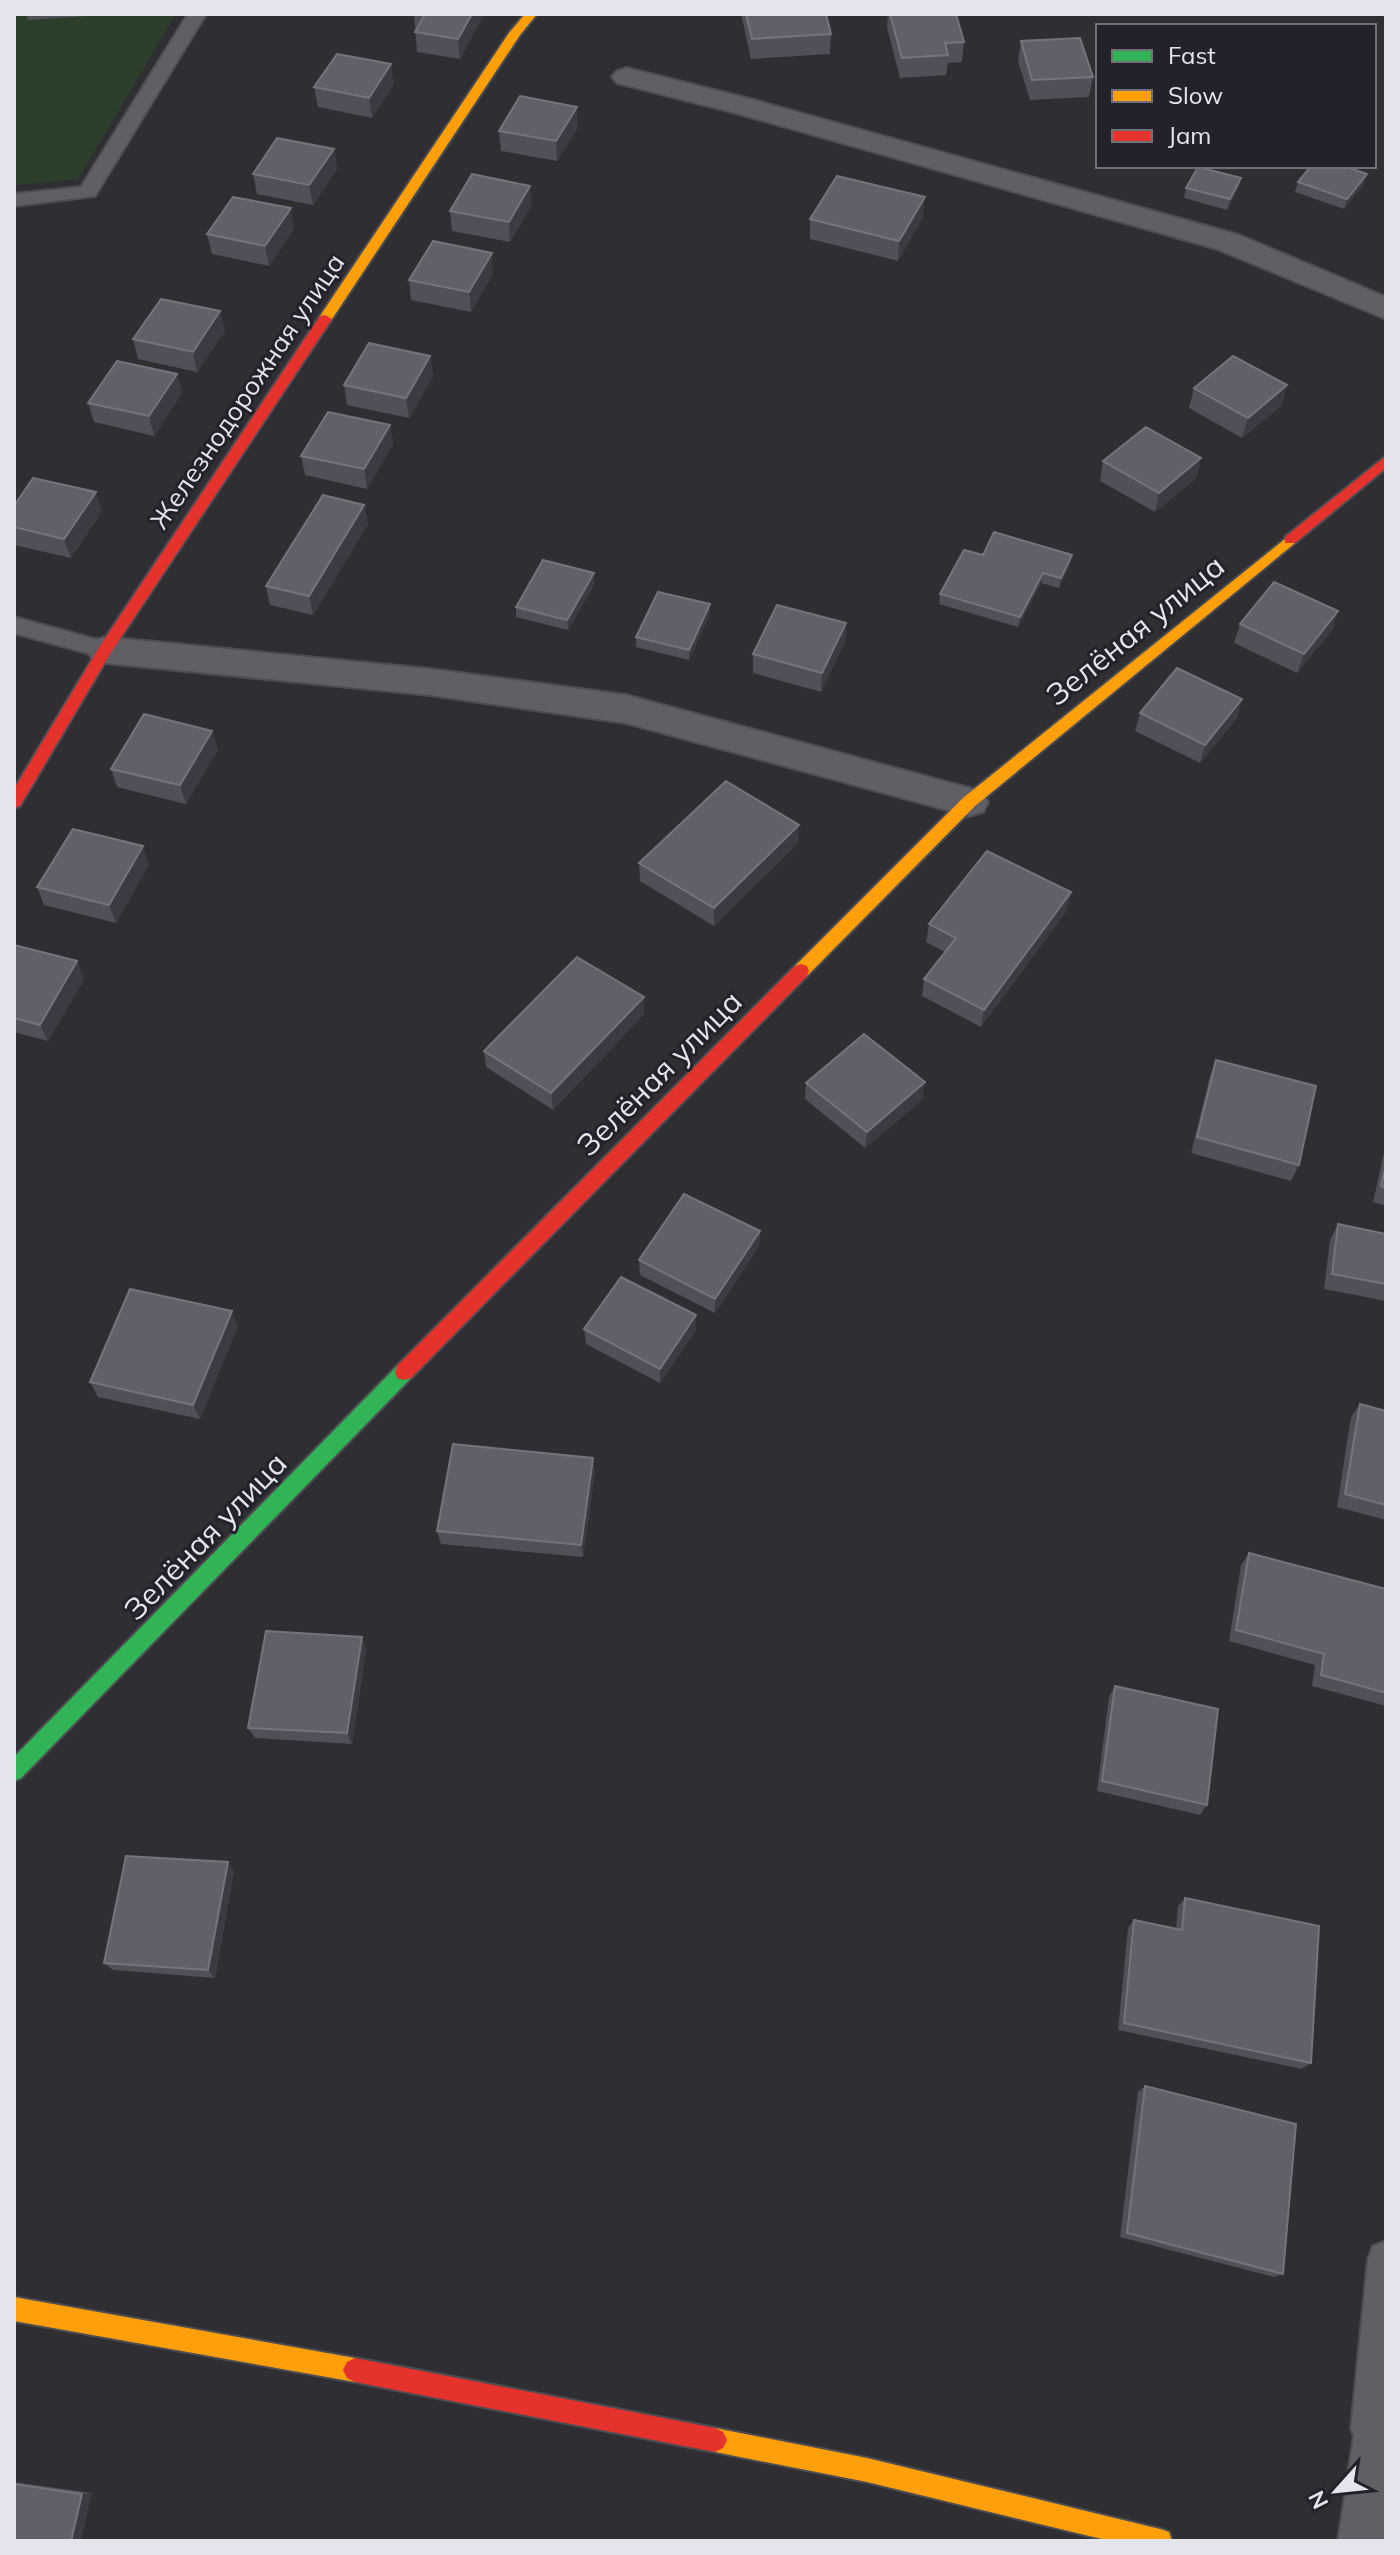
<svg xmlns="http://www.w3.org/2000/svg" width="1400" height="2555" font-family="Mulish,sans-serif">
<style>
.green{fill:#2b3f2a}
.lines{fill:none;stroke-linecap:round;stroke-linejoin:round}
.lane-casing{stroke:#4c4c52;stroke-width:4}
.street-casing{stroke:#4c4c52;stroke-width:4}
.fast-casing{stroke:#4c4c52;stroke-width:4}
.slow-casing{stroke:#4c4c52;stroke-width:4}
.jam-casing{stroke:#4c4c52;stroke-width:4}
.lane{fill:#605f65;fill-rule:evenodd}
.street{fill:#605f65;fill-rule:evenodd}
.fast{fill:#30b455;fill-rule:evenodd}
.slow{fill:#ff9f0a;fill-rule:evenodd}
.jam{fill:#e5322d;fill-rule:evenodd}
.wall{fill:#504f5a}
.shaded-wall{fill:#3c3b44}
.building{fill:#605f6a;stroke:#75747e;stroke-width:2}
.labels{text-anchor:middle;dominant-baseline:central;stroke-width:6;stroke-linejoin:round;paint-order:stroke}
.far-street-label{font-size:26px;fill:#e4e4ec;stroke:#22222c}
.street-label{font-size:30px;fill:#e4e4ec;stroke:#22222c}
</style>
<rect width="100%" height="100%" fill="#2e2e33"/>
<!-- green -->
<polygon class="green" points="14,14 176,14 78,179 14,185"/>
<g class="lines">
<!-- lane casing -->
<g class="lane-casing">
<g id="lane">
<polygon points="188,14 206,14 95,196 14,206 14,194 81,187"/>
<polygon points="14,617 113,644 117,650 113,656 105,658 14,633"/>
<polygon points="1386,2241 1386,2433 1382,2442 1369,2447 1356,2442 1351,2429 1368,2259 1373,2246"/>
</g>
</g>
<!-- street casing -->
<g class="street-casing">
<g id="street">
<polygon points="627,68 754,100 1239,235 1386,297 1386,319 1217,249 732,112 617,83 612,77 617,71"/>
<polygon points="105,637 430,669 626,695 969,788 983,792 988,802 983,812 969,816 626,723 430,695 105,663 92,659 87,650 92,641"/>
<polygon points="1386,2386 1386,2541 1338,2541 1357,2415 1366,2395"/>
</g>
</g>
<!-- fast casing -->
<g class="fast-casing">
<polygon id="fast" points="404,1364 411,1366 413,1372 411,1378 21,1778 14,1781 14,1757 397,1366"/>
</g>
<!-- slow casing -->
<g class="slow-casing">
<g id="slow">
<polygon points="525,14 537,14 520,35 330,322 320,322 320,316 509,33"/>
<polygon points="1290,535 1295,537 1295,543 975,806 807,976 795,976 793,971 795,966 963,798"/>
<polygon points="14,2297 355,2358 363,2362 367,2370 363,2378 355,2382 14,2321"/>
<polygon points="715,2428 867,2458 1160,2529 1169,2532 1172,2541 1110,2541 867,2482 715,2452 707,2448 703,2440 707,2432"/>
</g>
</g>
<!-- jam casing -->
<g class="jam-casing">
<g id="jam">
<polygon points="325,315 332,319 110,654 20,806 14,808 14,789 100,646 320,316"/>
<polygon points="1386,456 1386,468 1295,543 1285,543 1285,537"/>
<polygon points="801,964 807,966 809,971 807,976 411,1378 404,1380 397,1378 395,1372 397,1366 795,966"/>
<polygon points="355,2358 715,2428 723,2432 727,2440 723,2448 715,2452 355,2382 347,2378 343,2370 347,2362"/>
</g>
</g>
<!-- lane -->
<use href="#lane" class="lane"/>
<!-- street -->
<use href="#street" class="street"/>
<!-- fast -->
<use href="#fast" class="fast"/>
<!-- slow -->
<use href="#slow" class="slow"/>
<!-- jam -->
<use href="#jam" class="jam"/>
</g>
<!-- wall -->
<g class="wall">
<polygon points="26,14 89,14 89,16 28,20"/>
<polygon points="414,14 484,14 460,59 417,52"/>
<polygon points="741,14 826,14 831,34 830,54 751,59"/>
<polygon points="888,14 956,14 964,42 962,62 948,63 946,75 900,78 887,27"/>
<polygon points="1021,41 1093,77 1089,97 1030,100 1018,61"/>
<polygon points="394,84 372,118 318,107 314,87"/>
<polygon points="578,127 557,161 501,151 499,131"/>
<polygon points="334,149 337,169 313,205 257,194 253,174"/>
<polygon points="1241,178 1238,188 1227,210 1184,198 1186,188"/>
<polygon points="1298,182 1364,184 1344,209 1295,192"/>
<polygon points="530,186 531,206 510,242 452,231 450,211"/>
<polygon points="923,217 898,261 810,239 810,219"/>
<polygon points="294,228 269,266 212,254 207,234"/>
<polygon points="493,273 471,312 411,300 409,280"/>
<polygon points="220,311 225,331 197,372 138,359 133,339"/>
<polygon points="430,356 433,376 409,418 347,405 344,385"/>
<polygon points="177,374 182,393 154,436 94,422 88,403"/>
<polygon points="1194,388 1282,405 1242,438 1189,408"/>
<polygon points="390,425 393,444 367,489 305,475 301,456"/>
<polygon points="1201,458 1196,478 1155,512 1100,481 1103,461"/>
<polygon points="364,505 368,524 313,615 270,605 266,586"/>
<polygon points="14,506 102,511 71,558 14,545"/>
<polygon points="983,555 1070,565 1059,588 1041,583 1018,627 939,604 940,594"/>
<polygon points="595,583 568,630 516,617 516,607"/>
<polygon points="710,604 710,614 689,660 636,647 636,637"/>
<polygon points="1338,611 1332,630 1297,673 1234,643 1240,624"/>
<polygon points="846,623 845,642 821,692 753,673 753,654"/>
<polygon points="1242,699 1237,718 1200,763 1135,731 1140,713"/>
<polygon points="218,749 186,804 117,787 111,769"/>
<polygon points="798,843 714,926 640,881 639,863"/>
<polygon points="149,864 116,923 44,905 37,887"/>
<polygon points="1067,910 981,1027 922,996 924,979 945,952 926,942 929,924"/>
<polygon points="14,945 77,961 84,979 48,1041 14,1032"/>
<polygon points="644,1014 553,1110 486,1067 484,1051"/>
<polygon points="1216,1060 1299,1165 1291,1181 1191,1153 1210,1076"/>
<polygon points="806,1083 923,1099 865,1148 805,1099"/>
<polygon points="1386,1144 1386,1206 1373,1202"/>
<polygon points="1338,1224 1386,1234 1386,1301 1324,1289 1330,1240"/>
<polygon points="760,1231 759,1246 715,1313 640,1275 639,1260"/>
<polygon points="696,1315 696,1330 660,1383 586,1344 584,1329"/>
<polygon points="238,1326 200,1419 98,1397 90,1382"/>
<polygon points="1360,1404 1386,1411 1386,1520 1337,1507 1351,1417"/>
<polygon points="595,1471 583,1557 441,1544 437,1531"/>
<polygon points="1249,1553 1386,1589 1386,1706 1312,1686 1315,1665 1229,1641 1241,1565"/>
<polygon points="362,1637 366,1649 352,1744 255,1738 248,1728"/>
<polygon points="1115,1686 1207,1805 1200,1815 1097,1791 1109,1697"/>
<polygon points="234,1871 215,1978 113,1970 104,1963"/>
<polygon points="1185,1898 1311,2063 1302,2069 1118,2030 1128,1928 1134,1920 1176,1929 1178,1906"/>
<polygon points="1145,2086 1283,2274 1274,2277 1120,2237 1138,2092"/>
<polygon points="14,2482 92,2493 14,2541"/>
</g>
<!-- shaded-wall -->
<g class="shaded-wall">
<polygon points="472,14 484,14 460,59 458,39"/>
<polygon points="391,64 394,84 372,118 369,98"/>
<polygon points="577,107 578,127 557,161 556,141"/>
<polygon points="334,149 337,169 313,205 309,185"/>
<polygon points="1367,174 1364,184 1344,209 1347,199"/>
<polygon points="1241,178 1238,188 1227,210 1230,199"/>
<polygon points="530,186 531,206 510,242 509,222"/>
<polygon points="925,197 923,217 898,261 899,241"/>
<polygon points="291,208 294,228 269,266 265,246"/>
<polygon points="492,253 493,273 471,312 469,292"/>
<polygon points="220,311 225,331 197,372 193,352"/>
<polygon points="430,356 433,376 409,418 406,398"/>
<polygon points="177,374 182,393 154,436 149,416"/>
<polygon points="1287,385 1282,405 1242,438 1248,418"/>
<polygon points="390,425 393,444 367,489 364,469"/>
<polygon points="1201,458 1196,478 1155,512 1159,493"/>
<polygon points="96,492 102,511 71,558 64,539"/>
<polygon points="364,505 368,524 313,615 309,596"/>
<polygon points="1072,555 1070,565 1059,588 1061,578"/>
<polygon points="594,573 595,583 568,630 567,620"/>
<polygon points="1043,573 1041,583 1018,627 1020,617"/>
<polygon points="710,604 710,614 689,660 689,650"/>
<polygon points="1338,611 1332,630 1297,673 1304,654"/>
<polygon points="846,623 845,642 821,692 822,673"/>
<polygon points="1242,699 1237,718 1200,763 1205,745"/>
<polygon points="212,731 218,749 186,804 180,785"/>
<polygon points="799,825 798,843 714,926 714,908"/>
<polygon points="143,846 149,864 116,923 109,905"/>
<polygon points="1071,892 1067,910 981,1027 984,1010"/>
<polygon points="77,961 84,979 48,1041 40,1025"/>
<polygon points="644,997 644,1014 553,1110 551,1093"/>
<polygon points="925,1082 923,1099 865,1148 867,1132"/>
<polygon points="760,1231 759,1246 715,1313 715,1299"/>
<polygon points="232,1311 238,1326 200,1419 193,1405"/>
<polygon points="696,1315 696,1330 660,1383 660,1369"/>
<polygon points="593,1458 595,1471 583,1557 581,1545"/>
<polygon points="362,1637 366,1649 352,1744 347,1733"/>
<polygon points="228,1862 234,1871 215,1978 208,1970"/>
<polygon points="92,2493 81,2541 71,2541 82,2494"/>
</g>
<!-- building -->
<g class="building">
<polygon points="425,14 472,14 458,39 415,32"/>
<polygon points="746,14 826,14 831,34 752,39"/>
<polygon points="890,14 956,14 964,42 945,43 948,55 902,58"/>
<polygon points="1080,38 1093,77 1032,80 1021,41"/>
<polygon points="337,54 391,64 369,98 314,87"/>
<polygon points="520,96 577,107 556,141 499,131"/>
<polygon points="277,138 334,149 309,185 253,174"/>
<polygon points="1311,166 1344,166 1367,174 1347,199 1298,182"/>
<polygon points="1198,167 1241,178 1230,199 1186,188"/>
<polygon points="472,174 530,186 509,222 450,211"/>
<polygon points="837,176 925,197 899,241 810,219"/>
<polygon points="233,197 291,208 265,246 207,234"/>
<polygon points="433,241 492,253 469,292 409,280"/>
<polygon points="161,299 220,311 193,352 133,339"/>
<polygon points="369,343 430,356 406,398 344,385"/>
<polygon points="1233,356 1287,385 1248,418 1194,388"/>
<polygon points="117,361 177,374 149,416 88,403"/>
<polygon points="328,412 390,425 364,469 301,456"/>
<polygon points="1146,427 1201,458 1159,493 1103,461"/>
<polygon points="33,478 96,492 64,539 14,527 14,506"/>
<polygon points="323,495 364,505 309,596 266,586"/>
<polygon points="994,532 1072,555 1061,578 1043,573 1020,617 940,594 964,550 983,555"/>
<polygon points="543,560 594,573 567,620 516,607"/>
<polygon points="1274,582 1338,611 1304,654 1240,624"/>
<polygon points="658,592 710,604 689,650 636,637"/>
<polygon points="777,605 846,623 822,673 753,654"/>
<polygon points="1177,668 1242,699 1205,745 1140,713"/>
<polygon points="144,714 212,731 180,785 111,769"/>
<polygon points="726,781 799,825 714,908 639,863"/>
<polygon points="73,829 143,846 109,905 37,887"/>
<polygon points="987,851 1071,892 984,1010 924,979 956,938 929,924"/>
<polygon points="14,945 77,961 40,1025 14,1018"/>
<polygon points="577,957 644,997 551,1093 484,1051"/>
<polygon points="864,1034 925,1082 867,1132 806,1083"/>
<polygon points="1216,1060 1316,1086 1299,1165 1197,1137"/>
<polygon points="1386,1165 1386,1188 1381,1186"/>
<polygon points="684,1194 760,1231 715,1299 639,1260"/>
<polygon points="1338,1224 1386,1234 1386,1284 1332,1274"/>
<polygon points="621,1277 696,1315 660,1369 584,1329"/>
<polygon points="130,1289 232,1311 193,1405 90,1382"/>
<polygon points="1360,1404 1386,1411 1386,1505 1345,1494"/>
<polygon points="453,1444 593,1458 581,1545 437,1531"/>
<polygon points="1249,1553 1386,1589 1386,1693 1321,1675 1324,1654 1236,1630"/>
<polygon points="266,1631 362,1637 347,1733 248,1728"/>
<polygon points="1115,1686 1218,1709 1207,1805 1102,1781"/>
<polygon points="126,1856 228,1862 208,1970 104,1963"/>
<polygon points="1185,1898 1319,1926 1311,2063 1124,2023 1134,1920 1182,1930"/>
<polygon points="1145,2086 1296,2124 1283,2274 1127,2233"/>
<polygon points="14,2484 82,2494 71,2541 14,2541"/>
</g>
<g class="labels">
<!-- far-street labels -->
<g class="far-street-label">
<text transform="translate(247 391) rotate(-56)">Железнодорожная улица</text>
</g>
<!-- street labels -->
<g class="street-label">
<text transform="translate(1135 630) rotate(-39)">Зелёная улица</text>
<text transform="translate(659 1073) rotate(-45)">Зелёная улица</text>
<text transform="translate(205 1536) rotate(-46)">Зелёная улица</text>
</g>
</g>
<!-- border -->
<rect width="1400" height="2555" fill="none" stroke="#e4e4ec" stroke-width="32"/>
<!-- legend -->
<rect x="1096" y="24" width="280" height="144" fill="#22222c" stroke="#707079" stroke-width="2"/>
<rect x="1112" y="50" width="40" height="12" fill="#30b455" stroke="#707079" stroke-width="2"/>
<text x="1168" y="64" font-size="24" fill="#e4e4ec">Fast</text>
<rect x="1112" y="90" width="40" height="12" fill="#ff9f0a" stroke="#707079" stroke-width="2"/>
<text x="1168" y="104" font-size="24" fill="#e4e4ec">Slow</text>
<rect x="1112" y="130" width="40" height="12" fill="#e5322d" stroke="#707079" stroke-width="2"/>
<text x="1168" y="144" font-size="24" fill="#e4e4ec">Jam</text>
<!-- north arrow -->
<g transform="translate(1336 2491) rotate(243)" stroke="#22222c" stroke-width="6" paint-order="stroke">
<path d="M0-6L14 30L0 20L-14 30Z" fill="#e4e4ec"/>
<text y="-12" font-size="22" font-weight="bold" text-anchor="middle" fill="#e4e4ec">N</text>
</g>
</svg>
